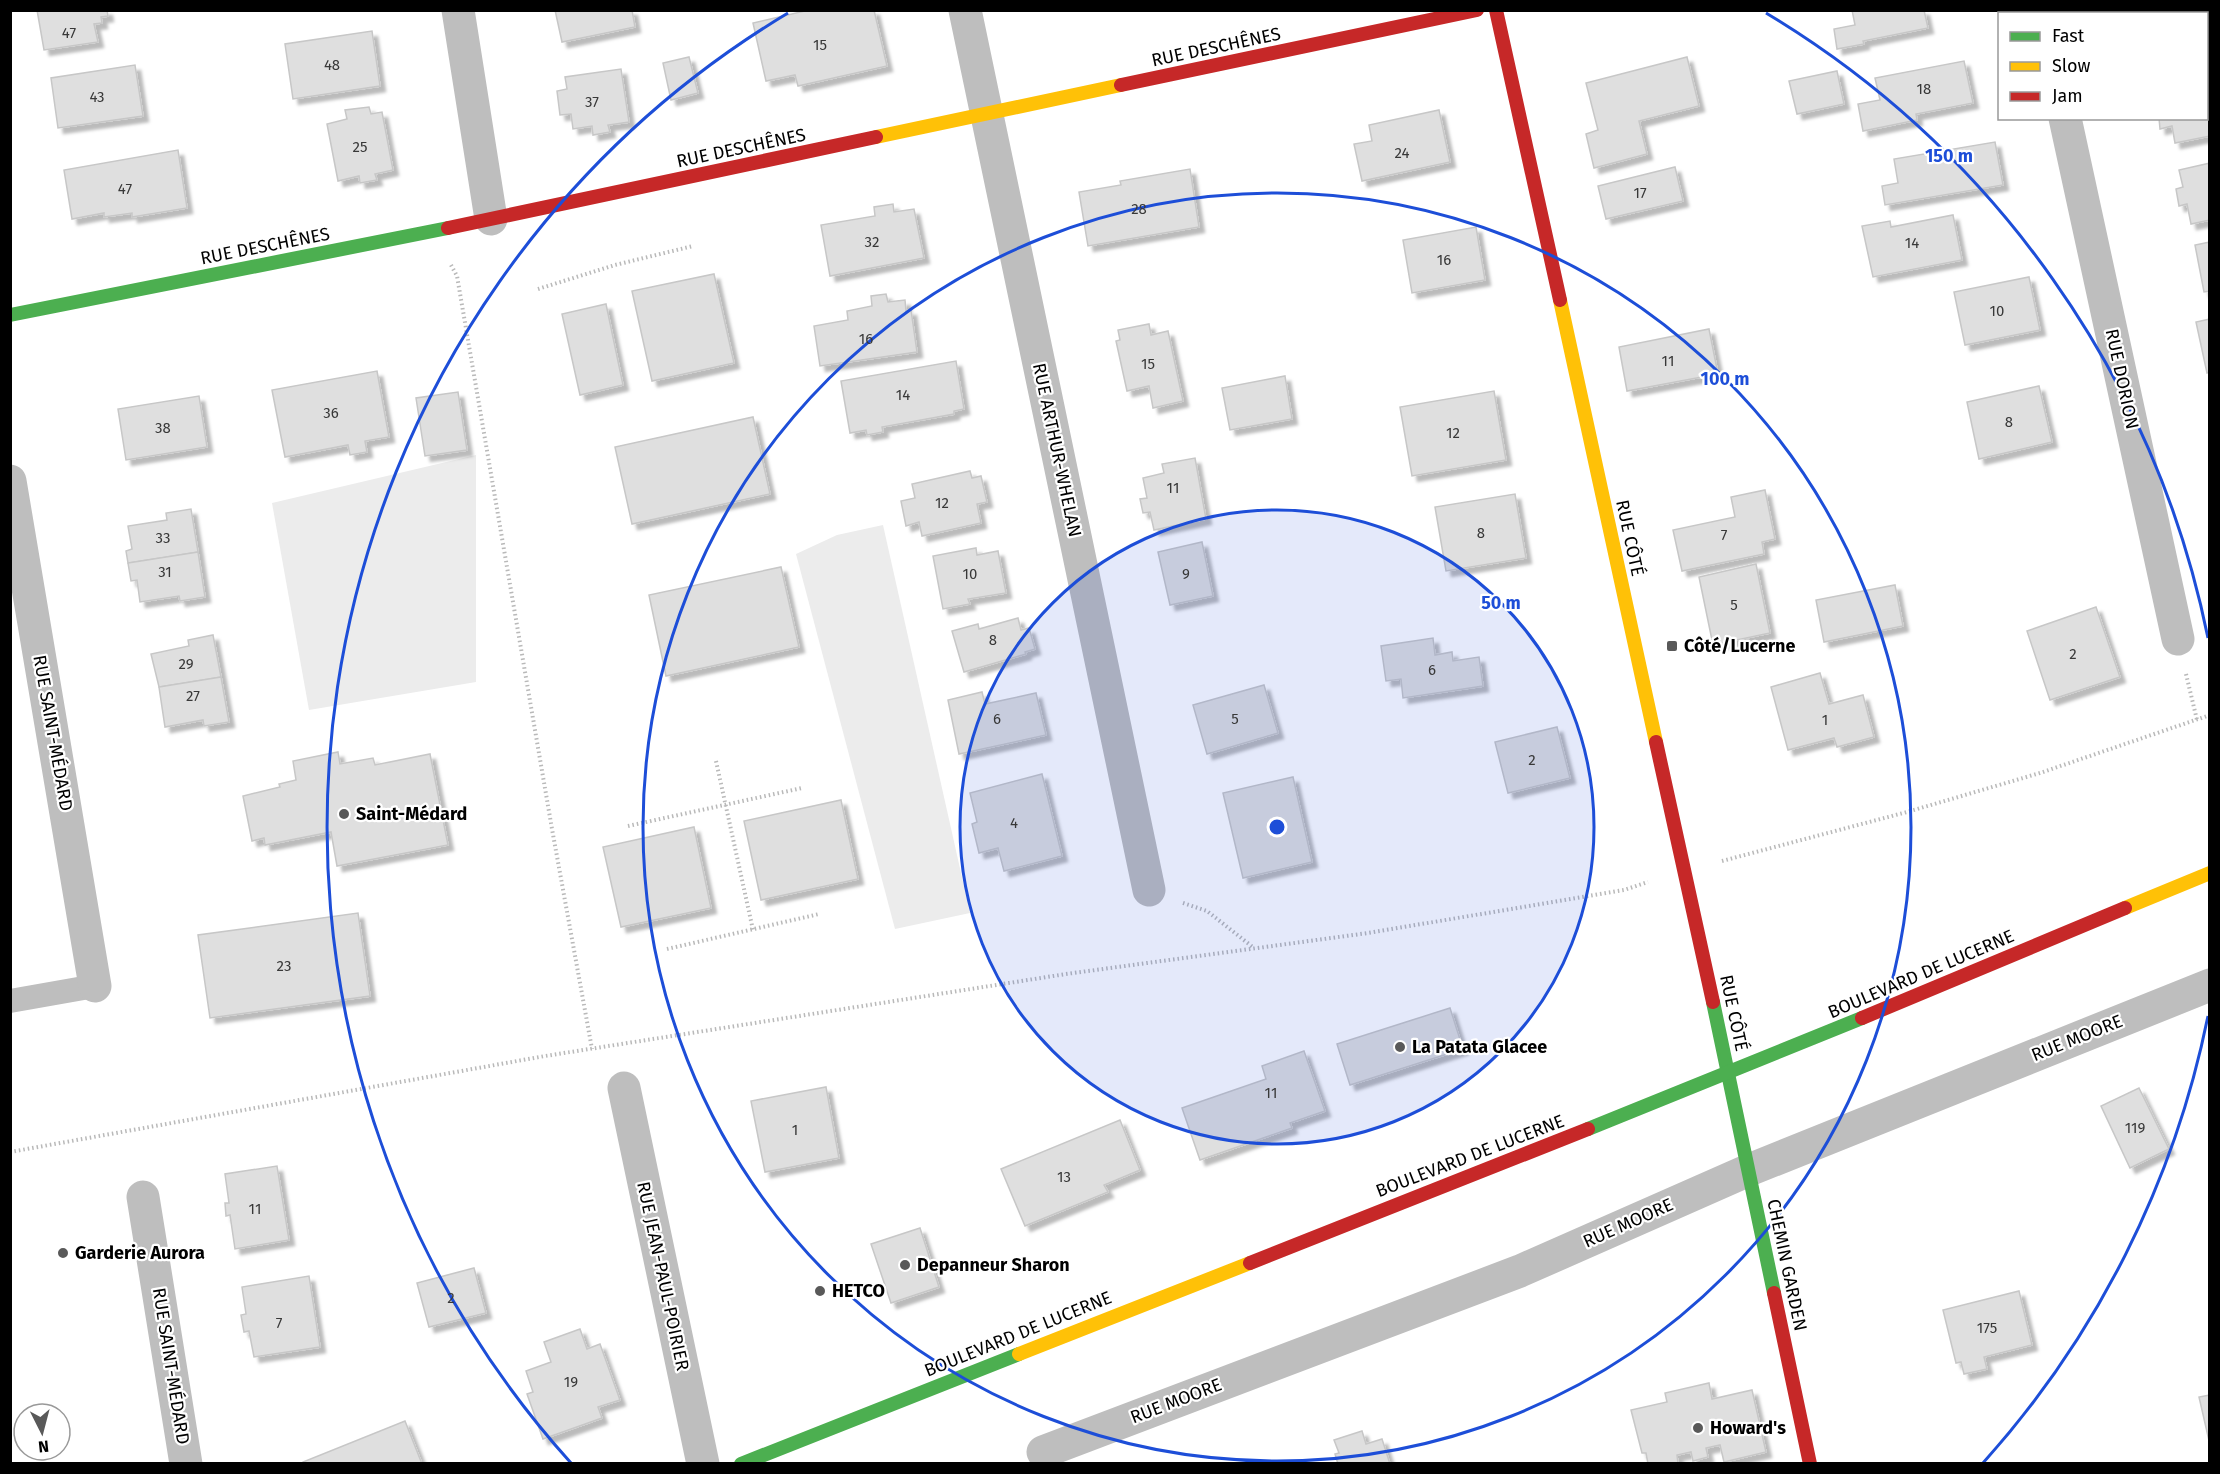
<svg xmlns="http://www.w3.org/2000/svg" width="2220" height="1474" font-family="'Fira Sans',sans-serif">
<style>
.green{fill:#ececec}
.building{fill:#dfdfdf;stroke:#c7c7c7;stroke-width:1.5;filter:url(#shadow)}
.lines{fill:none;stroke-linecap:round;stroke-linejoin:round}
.path{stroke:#b9b9b9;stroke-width:4;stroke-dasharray:1.5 3;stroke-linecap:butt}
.lane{stroke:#bebebe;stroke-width:24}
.street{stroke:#bebebe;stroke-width:33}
.fast{stroke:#4caf50;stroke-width:14}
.slow{stroke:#ffc107;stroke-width:14}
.jam{stroke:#c62828;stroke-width:14}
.ring{fill:none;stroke:#1d4ed8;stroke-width:3}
.poi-dot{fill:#595959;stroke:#fff;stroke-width:2}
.labels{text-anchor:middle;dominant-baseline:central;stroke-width:4.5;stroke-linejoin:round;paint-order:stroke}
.number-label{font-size:15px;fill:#383838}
.street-label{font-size:18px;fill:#000;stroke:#fff}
.poi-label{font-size:18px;font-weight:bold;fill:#000;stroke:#fff;text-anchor:start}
.centre{fill:#1d4ed8;stroke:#fff;stroke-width:3}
.ring-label{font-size:18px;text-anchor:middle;font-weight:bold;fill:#1d4ed8;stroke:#fff;stroke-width:4.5;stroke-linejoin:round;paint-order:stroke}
</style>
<defs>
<filter id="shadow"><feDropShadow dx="5.5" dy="5.5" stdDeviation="1.5" flood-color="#0004"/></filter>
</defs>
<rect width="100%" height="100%" fill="#fff"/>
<!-- green -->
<g class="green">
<polygon points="476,455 476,682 309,710 272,503"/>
<polygon points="883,525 970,913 895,929 796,554 837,535"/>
</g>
<!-- building -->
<g class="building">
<polygon points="37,10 107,10 108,16 101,17 102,23 94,24 98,42 44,50"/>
<polygon points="555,10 632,10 635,27 562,42"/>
<polygon points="809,10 874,10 887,66 798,86 795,75 766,81 753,23"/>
<polygon points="1852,10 1924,10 1928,28 1863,41 1864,44 1837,49 1834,29 1855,25"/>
<polygon points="372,31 380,86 293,99 285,44"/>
<polygon points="689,57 698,93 671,100 663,63"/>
<polygon points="1687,57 1699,106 1639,121 1647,154 1594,168 1586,134 1598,130 1586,83"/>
<polygon points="1964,61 1973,103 1916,114 1917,120 1863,131 1858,104 1880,100 1875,78"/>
<polygon points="135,65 143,116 58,128 51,78"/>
<polygon points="621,69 629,122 608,125 610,132 593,135 592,126 573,129 571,114 560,115 557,91 567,89 565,77"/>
<polygon points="1837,71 1844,104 1797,114 1789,81"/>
<polygon points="2210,80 2210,136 2175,143 2172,126 2160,129 2159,118 2206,118 2206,81"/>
<polygon points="369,107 371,114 382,112 393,170 375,174 377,180 360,183 359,176 338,181 327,124 347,119 345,110"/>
<polygon points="1439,110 1450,162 1362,181 1354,144 1372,141 1369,125"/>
<polygon points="1995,142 2003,185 1885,205 1882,186 1898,183 1894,159"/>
<polygon points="178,150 187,208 132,217 132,213 104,217 104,213 72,219 64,170"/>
<polygon points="2210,163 2210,220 2191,224 2187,204 2179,206 2176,189 2183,187 2179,170"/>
<polygon points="1675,167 1683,201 1606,219 1598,186"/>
<polygon points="1190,169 1199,227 1088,246 1079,192 1121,185 1120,181"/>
<polygon points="893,204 894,212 914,209 924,258 830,276 821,225 875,216 874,207"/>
<polygon points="1953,215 1962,260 1873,277 1862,226 1890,221 1891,227"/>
<polygon points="1476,227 1485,280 1412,293 1403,240"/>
<polygon points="2210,242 2210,291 2204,292 2195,245"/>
<polygon points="714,274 734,363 652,381 632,291"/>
<polygon points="2029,277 2040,330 1965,345 1954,292"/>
<polygon points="886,294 888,302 905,300 906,311 911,310 917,352 820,366 814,326 848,320 847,311 872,306 871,296"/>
<polygon points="606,304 623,385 580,395 562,314"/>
<polygon points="2210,319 2210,372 2207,373 2196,322"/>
<polygon points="1149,324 1151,335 1168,331 1183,401 1153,408 1149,386 1127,391 1116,341 1120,340 1118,330"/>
<polygon points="1709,329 1718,374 1627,391 1619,347"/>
<polygon points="956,361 964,409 954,411 954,414 882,427 883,432 867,435 866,430 850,433 841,381"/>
<polygon points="377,371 389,437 365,441 367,452 350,455 348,445 285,457 272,390"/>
<polygon points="1285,376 1292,419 1230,430 1222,388"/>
<polygon points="2039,386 2052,442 1979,459 1967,402"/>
<polygon points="1494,391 1506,460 1412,476 1400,407"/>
<polygon points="458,392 467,450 425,456 416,398"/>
<polygon points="199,396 207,447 126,460 118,409"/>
<polygon points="753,417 770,494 632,524 615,447"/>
<polygon points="1195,458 1206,519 1154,530 1150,512 1143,513 1140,499 1147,498 1143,478 1164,473 1162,464"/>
<polygon points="970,471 972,478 981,476 987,502 977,504 981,523 922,536 919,522 906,526 901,501 915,498 912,484"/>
<polygon points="1765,490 1775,539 1762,542 1764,554 1682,571 1673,530 1735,517 1731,497"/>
<polygon points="1515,494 1526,558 1446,571 1435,507"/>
<polygon points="191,509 198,552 128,563 126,551 132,549 128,526 167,520 166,513"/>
<polygon points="1202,542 1213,596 1170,605 1158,552"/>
<polygon points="976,548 977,555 998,551 1006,593 968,599 970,604 943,609 933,556"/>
<polygon points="198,552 205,597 180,601 179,596 140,602 137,580 131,581 128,563"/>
<polygon points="1756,564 1770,633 1713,645 1699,577"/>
<polygon points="781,567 799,647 666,676 649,595"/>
<polygon points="1895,585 1903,626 1824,642 1816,600"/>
<polygon points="2096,607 2120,677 2050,700 2027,631"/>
<polygon points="1018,618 1021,630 1029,628 1035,649 1025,652 1026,654 964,672 952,631 978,624 979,629"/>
<polygon points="213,635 221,677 159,687 151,654 189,646 188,640"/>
<polygon points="1433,638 1435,655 1452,652 1453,661 1479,657 1483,686 1403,698 1401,679 1386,681 1381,646"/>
<polygon points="1820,673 1829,704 1863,695 1874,737 1837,747 1834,738 1788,750 1771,687"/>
<polygon points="221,677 229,722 204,726 203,720 165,727 159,687"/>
<polygon points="1264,685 1278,733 1207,754 1193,705"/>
<polygon points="982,692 985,704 1036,693 1046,735 959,754 948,700"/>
<polygon points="1557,727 1570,778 1508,793 1495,742"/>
<polygon points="338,752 340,764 373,758 375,765 430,754 448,845 337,866 331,832 265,845 264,838 252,841 243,796 280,787 279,784 296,780 293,761"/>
<polygon points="1042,774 1062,856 1004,871 998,848 979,853 972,824 977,822 970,793"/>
<polygon points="1293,777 1312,862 1243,878 1223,793"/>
<polygon points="841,800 858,879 761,900 744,821"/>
<polygon points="694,827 711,908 621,927 603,847"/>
<polygon points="358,913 370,996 210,1018 198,935"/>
<polygon points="1450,1008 1463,1049 1350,1085 1337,1044"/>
<polygon points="1304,1051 1325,1111 1290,1123 1292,1128 1200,1160 1182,1108 1266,1079 1262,1066"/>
<polygon points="826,1087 839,1158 765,1172 751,1101"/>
<polygon points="2139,1088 2169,1149 2130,1168 2101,1106"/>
<polygon points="1120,1120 1140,1170 1104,1185 1108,1192 1025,1226 1001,1169"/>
<polygon points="277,1166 289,1240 235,1249 230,1215 226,1216 225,1203 229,1203 225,1174"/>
<polygon points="920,1228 939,1287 891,1303 871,1244"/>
<polygon points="474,1268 486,1313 429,1327 417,1283"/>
<polygon points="309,1276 320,1347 254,1357 249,1331 244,1332 241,1315 246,1314 242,1287"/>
<polygon points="2019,1291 2032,1345 1984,1357 1987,1369 1964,1374 1961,1362 1956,1363 1943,1310"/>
<polygon points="580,1329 587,1349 600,1344 620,1400 598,1407 602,1418 543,1439 527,1394 533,1392 526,1371 551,1362 544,1342"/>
<polygon points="1709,1383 1712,1399 1752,1390 1766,1452 1724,1462 1720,1445 1706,1448 1708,1457 1693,1461 1691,1452 1677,1455 1678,1464 1648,1464 1646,1453 1642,1453 1631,1410 1667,1402 1665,1393"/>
<polygon points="2210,1395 2210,1445 2199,1397"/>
<polygon points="405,1421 422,1464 303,1464 303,1462"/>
<polygon points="1362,1431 1366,1444 1382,1439 1390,1464 1338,1464 1335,1454 1339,1453 1334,1440"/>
</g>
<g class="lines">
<!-- path -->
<g class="path">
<polyline points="451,265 457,276 552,829 592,1049"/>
<polyline points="538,289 615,265 693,246"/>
<polyline points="2186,674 2197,720"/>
<polyline points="716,761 753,930"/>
<polyline points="628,826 802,788"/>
<polyline points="1722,861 1907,812 2040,773 2210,715"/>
<polyline points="1183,903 1207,911 1254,948"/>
<polyline points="667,949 819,914"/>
<polyline points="10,1152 545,1056 1066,974 1368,933 1624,890 1648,882"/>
</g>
<!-- lane -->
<polyline class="lane" points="10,1001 95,986"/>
<!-- street -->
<g class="street">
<polyline points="458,10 491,219"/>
<polyline points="965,10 1149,890"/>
<polyline points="2041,10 2042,14"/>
<polyline points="2065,118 2178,639"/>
<polyline points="10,481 95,986"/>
<polyline points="624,1088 703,1464"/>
<polyline points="143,1197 186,1464"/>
<polyline points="1043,1452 1520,1271 1749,1170 2210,985"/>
</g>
<!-- fast -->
<g class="fast">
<polyline points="10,315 448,228"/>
<polyline points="1713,1002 1774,1293"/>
<polyline points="1588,1129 1862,1018"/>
<polyline points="741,1464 1019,1354"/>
</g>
<!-- slow -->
<g class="slow">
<polyline points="876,137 1121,85"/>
<polyline points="1560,300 1656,742"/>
<polyline points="2125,908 2210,873"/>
<polyline points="1019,1354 1250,1263"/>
</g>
<!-- jam -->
<g class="jam">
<polyline points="1496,10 1560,300"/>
<polyline points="1121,85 1477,10"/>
<polyline points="448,228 876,137"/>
<polyline points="1656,742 1713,1002"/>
<polyline points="1862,1018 2125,908"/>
<polyline points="1250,1263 1588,1129"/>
<polyline points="1774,1293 1810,1464"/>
</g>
</g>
<!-- distance rings -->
<circle cx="1277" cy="827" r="317" fill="#1d4ed8" fill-opacity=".12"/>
<g class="ring">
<circle cx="1277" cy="827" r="317"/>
<circle cx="1277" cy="827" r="634"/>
<path d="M2208 1016A950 950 0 0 1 1983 1463M571 1463A950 950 0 0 1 788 13M1766 13A950 950 0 0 1 2208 638"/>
</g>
<!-- markers -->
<g class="poi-dot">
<rect x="1666" y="640" width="12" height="12" rx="3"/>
<circle cx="344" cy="814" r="6"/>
<circle cx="1400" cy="1047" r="6"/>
<circle cx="63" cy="1253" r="6"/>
<circle cx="905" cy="1265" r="6"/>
<circle cx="820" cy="1291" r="6"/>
<circle cx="1698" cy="1428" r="6"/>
</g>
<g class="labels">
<!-- number labels -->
<g class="number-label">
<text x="69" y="33">47</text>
<text x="820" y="45">15</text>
<text x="332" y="65">48</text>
<text x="1924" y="89">18</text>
<text x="97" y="97">43</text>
<text x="592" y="102">37</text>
<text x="360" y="147">25</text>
<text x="1402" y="153">24</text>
<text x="125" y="189">47</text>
<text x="1640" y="193">17</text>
<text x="1139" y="209">28</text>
<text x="872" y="242">32</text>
<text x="1912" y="243">14</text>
<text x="1444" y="260">16</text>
<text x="1997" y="311">10</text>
<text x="866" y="339">16</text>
<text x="1668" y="361">11</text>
<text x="1148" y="364">15</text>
<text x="903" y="395">14</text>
<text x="331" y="413">36</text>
<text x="2009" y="422">8</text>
<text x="163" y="428">38</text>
<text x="1453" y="433">12</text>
<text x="1173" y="488">11</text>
<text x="942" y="503">12</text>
<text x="1481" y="533">8</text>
<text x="1724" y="535">7</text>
<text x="163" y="538">33</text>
<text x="165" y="572">31</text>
<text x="970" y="574">10</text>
<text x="1186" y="574">9</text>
<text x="1734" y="605">5</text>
<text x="993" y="640">8</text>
<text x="2073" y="654">2</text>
<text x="186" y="664">29</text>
<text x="1432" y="670">6</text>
<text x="193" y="696">27</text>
<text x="997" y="719">6</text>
<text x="1235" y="719">5</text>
<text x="1825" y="720">1</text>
<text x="1532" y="760">2</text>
<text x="1014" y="823">4</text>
<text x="284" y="966">23</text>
<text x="1271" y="1093">11</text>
<text x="2135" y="1128">119</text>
<text x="795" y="1130">1</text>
<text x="1064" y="1177">13</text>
<text x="255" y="1209">11</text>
<text x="451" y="1298">2</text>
<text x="279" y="1323">7</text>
<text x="1987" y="1328">175</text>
<text x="571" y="1382">19</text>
</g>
<!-- street labels -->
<g class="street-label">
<text transform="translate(1216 47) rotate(-12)">RUE DESCHÊNES</text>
<text transform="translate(741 148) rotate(-12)">RUE DESCHÊNES</text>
<text transform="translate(265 246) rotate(-11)">RUE DESCHÊNES</text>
<text transform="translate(2122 379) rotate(78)">RUE DORION</text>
<text transform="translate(1057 450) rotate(78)">RUE ARTHUR-WHELAN</text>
<text transform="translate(1630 538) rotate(78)">RUE CÔTÉ</text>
<text transform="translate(53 733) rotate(80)">RUE SAINT-MÉDARD</text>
<text transform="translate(1921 974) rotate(-23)">BOULEVARD DE LUCERNE</text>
<text transform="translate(1734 1013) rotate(78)">RUE CÔTÉ</text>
<text transform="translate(2077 1038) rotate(-22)">RUE MOORE</text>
<text transform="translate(1470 1156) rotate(-21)">BOULEVARD DE LUCERNE</text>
<text transform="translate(1628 1223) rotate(-24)">RUE MOORE</text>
<text transform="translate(1787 1265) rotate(78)">CHEMIN GARDEN</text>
<text transform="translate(663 1276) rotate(78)">RUE JEAN-PAUL-POIRIER</text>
<text transform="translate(1018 1334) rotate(-22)">BOULEVARD DE LUCERNE</text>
<text transform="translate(171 1366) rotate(81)">RUE SAINT-MÉDARD</text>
<text transform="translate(1176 1401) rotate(-21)">RUE MOORE</text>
</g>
<!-- poi labels -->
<g class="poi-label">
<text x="1684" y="646">Côté/Lucerne</text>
<text x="356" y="814">Saint-Médard</text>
<text x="1412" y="1047">La Patata Glacee</text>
<text x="75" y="1253">Garderie Aurora</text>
<text x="917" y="1265">Depanneur Sharon</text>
<text x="832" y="1291">HETCO</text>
<text x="1710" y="1428">Howard's</text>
</g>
</g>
<circle cx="1277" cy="827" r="9" class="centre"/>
<g class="ring-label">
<text x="1949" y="162">150 m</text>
<text x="1725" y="385">100 m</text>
<text x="1501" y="609">50 m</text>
</g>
<!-- border -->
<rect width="2220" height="1474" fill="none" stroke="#000000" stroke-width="24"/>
<!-- legend -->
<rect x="1998" y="12" width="210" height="108" fill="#ffffff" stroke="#999999" stroke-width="1.5"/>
<rect x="2010" y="32" width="30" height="9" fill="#4caf50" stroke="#999999" stroke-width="1.5"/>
<text x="2052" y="42" font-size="18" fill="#000000">Fast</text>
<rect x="2010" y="62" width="30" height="9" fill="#ffc107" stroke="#999999" stroke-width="1.5"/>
<text x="2052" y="72" font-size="18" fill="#000000">Slow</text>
<rect x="2010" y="92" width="30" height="9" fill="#c62828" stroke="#999999" stroke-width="1.5"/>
<text x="2052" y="102" font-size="18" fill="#000000">Jam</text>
<!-- north arrow -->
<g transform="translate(42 1432) rotate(174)"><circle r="28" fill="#ffffff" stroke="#999999" stroke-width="1.5"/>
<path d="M0-4.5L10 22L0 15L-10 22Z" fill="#595959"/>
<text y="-9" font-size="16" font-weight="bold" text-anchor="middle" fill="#000000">N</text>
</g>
</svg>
